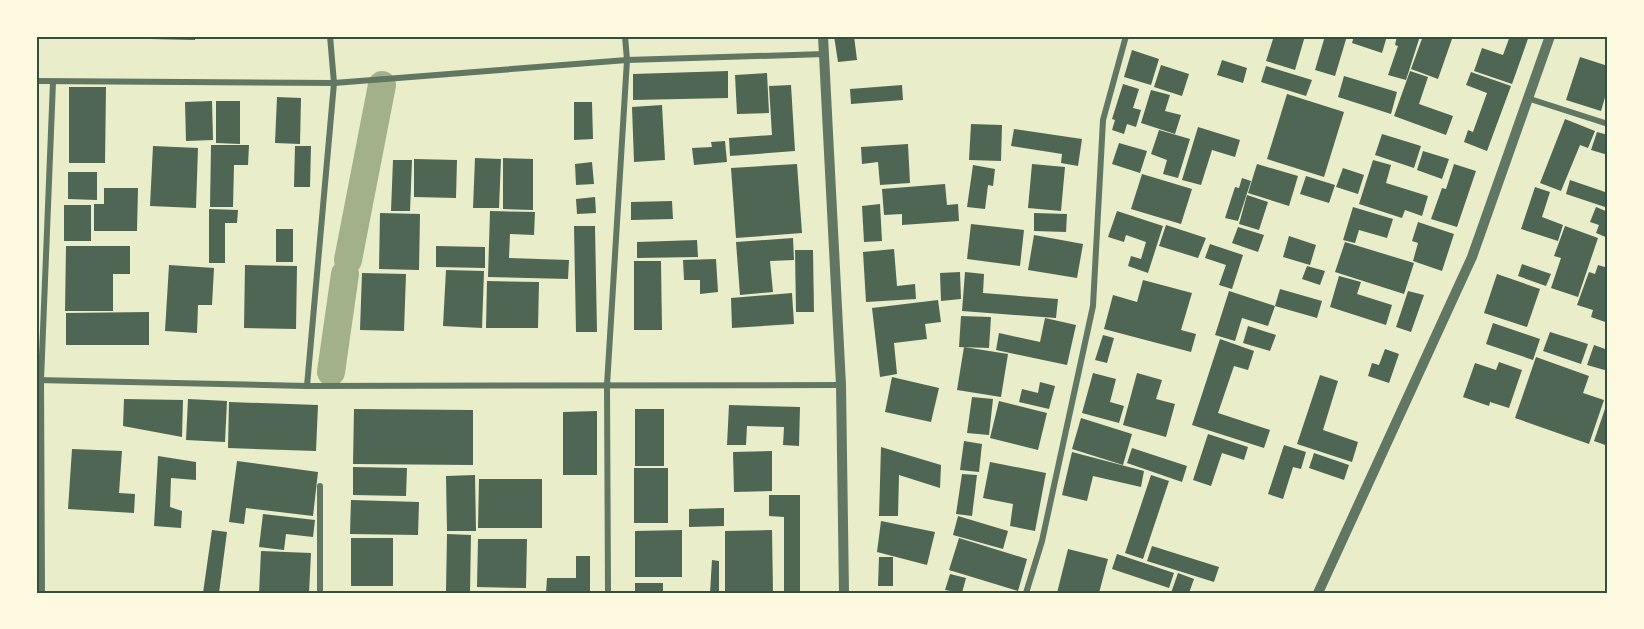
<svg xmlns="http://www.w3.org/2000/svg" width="1644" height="629" font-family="Quicksand,sans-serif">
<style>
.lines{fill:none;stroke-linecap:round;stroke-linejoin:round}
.canal{stroke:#a3b18a;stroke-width:28}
.building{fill:#4f6655}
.minor{stroke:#617663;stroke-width:6}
.tertiary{stroke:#617663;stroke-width:10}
.neatline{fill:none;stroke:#344e41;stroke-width:2}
</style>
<rect width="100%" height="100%" fill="#e9edc9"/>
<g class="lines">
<!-- canal -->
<g class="canal">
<polyline points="348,260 382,85"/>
<polyline points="331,372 345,274"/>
</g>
</g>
<!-- building -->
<g class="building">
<polygon points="150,36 195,36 195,40 150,39"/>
<polygon points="718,36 771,36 771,38 718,39"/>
<polygon points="834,36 854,36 857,60 838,62"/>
<polygon points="1274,36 1305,36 1295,70 1266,61"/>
<polygon points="1325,36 1347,36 1335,76 1315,70"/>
<polygon points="1354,36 1387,36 1382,53 1352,43"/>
<polygon points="1397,36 1420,36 1406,80 1388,75 1398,46 1395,45"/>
<polygon points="1423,36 1453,36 1438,79 1411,69"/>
<polygon points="1510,36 1529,36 1512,84 1474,71 1482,48 1503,55"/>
<polygon points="1132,50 1159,59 1151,85 1124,77"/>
<polygon points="1580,57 1608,66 1608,87 1601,111 1566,100"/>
<polygon points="1222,60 1247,68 1243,83 1217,75"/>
<polygon points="1161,65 1189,74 1182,96 1154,87"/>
<polygon points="1266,66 1312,80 1306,96 1261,82"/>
<polygon points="728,71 728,98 633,100 633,74"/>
<polygon points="1410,71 1428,77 1419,104 1453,116 1446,135 1394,116"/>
<polygon points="1471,72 1511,86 1487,151 1464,142 1468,130 1473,132 1487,93 1466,85"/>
<polygon points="767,73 769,113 737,114 735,75"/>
<polygon points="1344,76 1397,92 1391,114 1338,97"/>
<polygon points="1123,84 1139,89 1133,108 1141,110 1136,127 1127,124 1124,134 1112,130 1115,120 1112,119"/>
<polygon points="791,85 795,151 730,156 729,138 772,135 769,86"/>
<polygon points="902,85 903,100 851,104 850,89"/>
<polygon points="69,87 106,87 105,163 69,163"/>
<polygon points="1151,90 1170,95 1165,111 1181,115 1175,134 1141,123"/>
<polygon points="1287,94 1344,112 1324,177 1267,159"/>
<polygon points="277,97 301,98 300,144 275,143"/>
<polygon points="212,101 213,140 186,141 185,102"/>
<polygon points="216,101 240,101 240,144 216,143"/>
<polygon points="574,102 592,102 593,139 574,140"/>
<polygon points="662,105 665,160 634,162 632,107"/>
<polygon points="1565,119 1595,131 1588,148 1580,145 1561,191 1540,183"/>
<polygon points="971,124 1002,125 1001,161 969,160"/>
<polygon points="1198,127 1240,140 1235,157 1212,150 1201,185 1182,180"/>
<polygon points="1014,129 1082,139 1078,166 1061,163 1062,154 1011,146"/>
<polygon points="1159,130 1190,139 1178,178 1163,174 1167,160 1151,154"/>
<polygon points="1597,132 1608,135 1608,155 1591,150"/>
<polygon points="1382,134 1421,146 1414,168 1375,155"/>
<polygon points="725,141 727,162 694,165 692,148 712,147 711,142"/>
<polygon points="1119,143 1147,151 1140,173 1112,164"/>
<polygon points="908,144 910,183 880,185 878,162 862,164 861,147"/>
<polygon points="211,145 249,145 248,165 234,165 233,207 210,207"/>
<polygon points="153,146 198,148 196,208 150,206"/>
<polygon points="295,146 311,146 310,187 294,187"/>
<polygon points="1423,151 1449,159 1442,179 1417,170"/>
<polygon points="475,158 501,159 499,208 473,208"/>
<polygon points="503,158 533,159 533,210 503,209"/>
<polygon points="414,159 457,160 456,198 414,197"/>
<polygon points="393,160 412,160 410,211 391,211"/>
<polygon points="1373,160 1391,165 1386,183 1428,196 1422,216 1405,210 1402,218 1359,204"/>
<polygon points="592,162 594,184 576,185 575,164"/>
<polygon points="797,164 802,233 736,238 731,168"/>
<polygon points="1032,164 1065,167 1061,211 1028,208"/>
<polygon points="1257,164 1298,176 1289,206 1248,193"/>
<polygon points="1454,164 1476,171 1457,227 1431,219 1442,188 1446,189"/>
<polygon points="973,165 995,169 993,186 988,185 985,209 967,207"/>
<polygon points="1343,168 1364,175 1358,194 1336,187"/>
<polygon points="68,172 97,172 97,200 68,199"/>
<polygon points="1142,174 1192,189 1181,224 1131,209"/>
<polygon points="1306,176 1335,185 1329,203 1300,194"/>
<polygon points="1242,178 1251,181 1238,221 1225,218 1235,187 1239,188"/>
<polygon points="1570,180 1608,193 1608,208 1566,194"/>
<polygon points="945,184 947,205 958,204 959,221 902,225 902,214 884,215 882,189"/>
<polygon points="1535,187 1550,192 1542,217 1563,225 1558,241 1521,229"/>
<polygon points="104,188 138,188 137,231 94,231 94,204 104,204"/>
<polygon points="1247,195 1268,202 1259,230 1239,224"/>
<polygon points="595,197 596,213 577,214 576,199"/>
<polygon points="672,201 673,219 631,220 631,202"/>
<polygon points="880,204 882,241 864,242 862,206"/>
<rect x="64" y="205" width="27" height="36"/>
<polygon points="1353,207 1393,219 1387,238 1359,230 1355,243 1343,240"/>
<polygon points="1596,207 1608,212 1608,238 1596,233 1599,225 1590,222"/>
<polygon points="209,209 238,210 237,223 225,223 225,263 209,263"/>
<polygon points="490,211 535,212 534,235 510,234 509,258 569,260 568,279 488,277"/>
<polygon points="1117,211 1163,226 1148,273 1128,266 1131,256 1141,259 1146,242 1126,235 1124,242 1108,237"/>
<polygon points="380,213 420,214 419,270 379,269"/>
<polygon points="1034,213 1067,214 1066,232 1034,231"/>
<polygon points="1418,222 1454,234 1442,271 1413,261 1418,243 1412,241"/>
<polygon points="971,224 1024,230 1020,266 967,259"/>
<polygon points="1166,225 1206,238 1198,258 1159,246"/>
<polygon points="574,226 595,226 597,332 576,332"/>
<polygon points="1565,226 1598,238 1578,297 1551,288 1561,258 1554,256"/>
<polygon points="1238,227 1264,235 1258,252 1232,243"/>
<rect x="276" y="229" width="17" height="33"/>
<polygon points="1034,235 1083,244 1077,278 1028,270"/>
<polygon points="1289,236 1316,245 1310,265 1283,257"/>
<polygon points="793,238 794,260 770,261 773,292 740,295 736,242"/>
<polygon points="697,240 698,257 637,258 637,242"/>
<polygon points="1345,242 1414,263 1404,294 1335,272"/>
<polygon points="1210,244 1243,255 1232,289 1219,285 1226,265 1205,258"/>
<polygon points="66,246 130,246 130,274 113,274 113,311 65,311"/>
<polygon points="436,246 485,247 485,268 436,267"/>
<polygon points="894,249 897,286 915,284 916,299 866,302 863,252"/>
<polygon points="795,250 813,250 814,312 796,312"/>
<polygon points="716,259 718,292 700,294 700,280 684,280 683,260"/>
<polygon points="634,261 661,261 662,330 634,330"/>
<polygon points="1522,264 1551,274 1546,286 1518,276"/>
<polygon points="169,265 214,268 212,305 198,305 197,333 165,331"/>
<polygon points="245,265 297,266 296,329 244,328"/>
<polygon points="1598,265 1608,268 1608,323 1591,317 1593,310 1577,305 1589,272 1595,274"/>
<polygon points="1307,266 1325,271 1320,285 1302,279"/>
<polygon points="446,270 484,271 482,328 443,326"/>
<polygon points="960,272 961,299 941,301 940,273"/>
<polygon points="965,272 984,274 983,293 1058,299 1056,318 962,311"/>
<polygon points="362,273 406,274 404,331 360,330"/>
<polygon points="1497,274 1540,289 1527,327 1484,313"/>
<polygon points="1339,276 1361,282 1357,294 1392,305 1386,325 1330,307"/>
<polygon points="1143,280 1192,293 1181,330 1196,334 1191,352 1104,329 1113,295 1137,302"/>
<polygon points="487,281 539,282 538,328 486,328"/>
<polygon points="1280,289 1322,301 1317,318 1275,306"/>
<polygon points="1229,291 1275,306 1268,326 1242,318 1235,341 1215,335"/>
<polygon points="1408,291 1424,295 1411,332 1396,327"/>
<polygon points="792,293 794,324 732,328 731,298"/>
<polygon points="938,300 941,322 925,324 927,339 894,343 897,374 880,377 872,308"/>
<polygon points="149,312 149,345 66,345 66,313"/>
<polygon points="961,316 991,317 989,348 959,347"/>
<polygon points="1045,318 1076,325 1067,365 996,350 999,333 1040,342"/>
<polygon points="1493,323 1540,339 1533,360 1486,344"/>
<polygon points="1248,326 1276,335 1270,351 1243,343"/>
<polygon points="1550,332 1588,344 1581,364 1543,351"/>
<polygon points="1103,335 1114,338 1107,363 1095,360"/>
<polygon points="1220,339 1254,351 1248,370 1234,366 1218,413 1270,430 1264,448 1192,425"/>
<polygon points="1594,345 1608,350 1608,371 1587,365"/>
<polygon points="964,347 1008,354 1001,397 957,390"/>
<polygon points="1385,349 1399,354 1389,383 1368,376 1372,363 1379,365"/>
<polygon points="1536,357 1589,376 1583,393 1604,400 1589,444 1515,418"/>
<polygon points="1499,362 1522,370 1509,408 1490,402 1489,406 1463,397 1475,363 1496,370"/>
<polygon points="1093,373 1116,379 1110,402 1124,406 1119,423 1082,413"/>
<polygon points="1137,373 1162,380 1156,399 1175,404 1166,437 1123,425"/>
<polygon points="1320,375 1338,381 1323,430 1358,442 1352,462 1297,444"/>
<polygon points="892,377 939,388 931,422 885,412"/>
<polygon points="1040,382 1055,386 1049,409 1019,402 1022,389 1038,393"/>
<polygon points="972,397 993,399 989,435 967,433"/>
<polygon points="124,399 183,400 182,437 123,426"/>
<polygon points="188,399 227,401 225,442 186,440"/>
<polygon points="1608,400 1608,446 1594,441"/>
<polygon points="999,401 1047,413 1038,450 990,438"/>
<polygon points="229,402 318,405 316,451 228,448"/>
<polygon points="729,405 800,407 799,446 783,445 784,427 747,426 746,445 727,445"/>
<polygon points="354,409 473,410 473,465 353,464"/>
<rect x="635" y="409" width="29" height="57"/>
<polygon points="597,411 597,475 563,475 563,412"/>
<polygon points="1081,418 1132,434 1123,465 1072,449"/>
<polygon points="1208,434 1248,447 1244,460 1222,453 1211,486 1193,480"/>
<polygon points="964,441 982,444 979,472 960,470"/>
<polygon points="1284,445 1306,452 1301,469 1293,467 1283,499 1268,494"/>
<polygon points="881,447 941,465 940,488 899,475 898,516 879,516"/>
<polygon points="1132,448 1187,466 1182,482 1127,463"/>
<polygon points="72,449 122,451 119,493 135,494 134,513 68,509"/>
<polygon points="772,451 772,491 734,492 733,452"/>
<polygon points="1072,452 1144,471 1141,487 1093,476 1087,501 1062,495"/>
<polygon points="1314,453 1349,465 1344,480 1309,468"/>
<polygon points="158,456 196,462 196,480 171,478 170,507 182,511 181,528 154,526"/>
<polygon points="237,461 318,472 313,516 246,508 244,524 229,522"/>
<polygon points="990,462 1046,473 1035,531 1010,526 1013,504 983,498"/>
<polygon points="353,467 407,468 406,496 353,495"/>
<rect x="634" y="468" width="34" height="55"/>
<polygon points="962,474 977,475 972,516 956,514"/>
<polygon points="475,475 476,531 447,531 446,476"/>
<polygon points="1151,475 1169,481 1143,559 1125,553"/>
<polygon points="479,479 542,479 542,528 478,528"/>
<polygon points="769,495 800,495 800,593 784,593 784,517 769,516"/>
<polygon points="351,500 419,502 418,535 350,534"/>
<polygon points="724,508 724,526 689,527 689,509"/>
<polygon points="263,514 315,520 313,537 286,534 284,550 259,547"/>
<polygon points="958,516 1008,531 1003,549 953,535"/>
<polygon points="881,521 935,532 927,565 877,552"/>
<polygon points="212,530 227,532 219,593 203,593"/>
<polygon points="682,530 682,577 635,577 635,531"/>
<polygon points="772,530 773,593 725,593 725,531"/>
<polygon points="447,534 471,535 470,592 446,591"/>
<rect x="351" y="538" width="42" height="48"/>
<polygon points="959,538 1027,559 1018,591 949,570"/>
<polygon points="478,539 527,539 526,588 477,587"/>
<polygon points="1152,546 1219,567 1214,582 1147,561"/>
<polygon points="1068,549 1108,559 1099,593 1057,593"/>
<polygon points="261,551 311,553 309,593 259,593"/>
<polygon points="1117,554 1174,573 1169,588 1112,569"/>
<polygon points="576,556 590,556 590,593 546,593 547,578 576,578"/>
<polygon points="879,557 893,557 893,586 878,586"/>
<polygon points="712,560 719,561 719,593 710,593"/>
<polygon points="1178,573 1194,579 1189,593 1171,593"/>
<polygon points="950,574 966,578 962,593 945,590"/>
<rect x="635" y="583" width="28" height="10"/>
</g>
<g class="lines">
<!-- minor -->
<g class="minor">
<polyline points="36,81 334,83 627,60 825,54"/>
<polyline points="1527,98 1608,124"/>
<polyline points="36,380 307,386 841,385"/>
<polyline points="307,386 334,83 330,36"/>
<polyline points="320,486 320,593"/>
<polyline points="42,593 41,380 53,82"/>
<polyline points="608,593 607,385 627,60 625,36"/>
<polyline points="1026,593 1042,541 1093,306 1103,120 1126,36"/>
</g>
<!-- tertiary -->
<g class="tertiary">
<polyline points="823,36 841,385 844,593"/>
<polyline points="1318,593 1472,257 1550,36"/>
</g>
</g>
<!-- border -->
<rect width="1644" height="629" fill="none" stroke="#fefae0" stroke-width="75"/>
<rect x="38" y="38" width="1568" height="554" class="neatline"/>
</svg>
